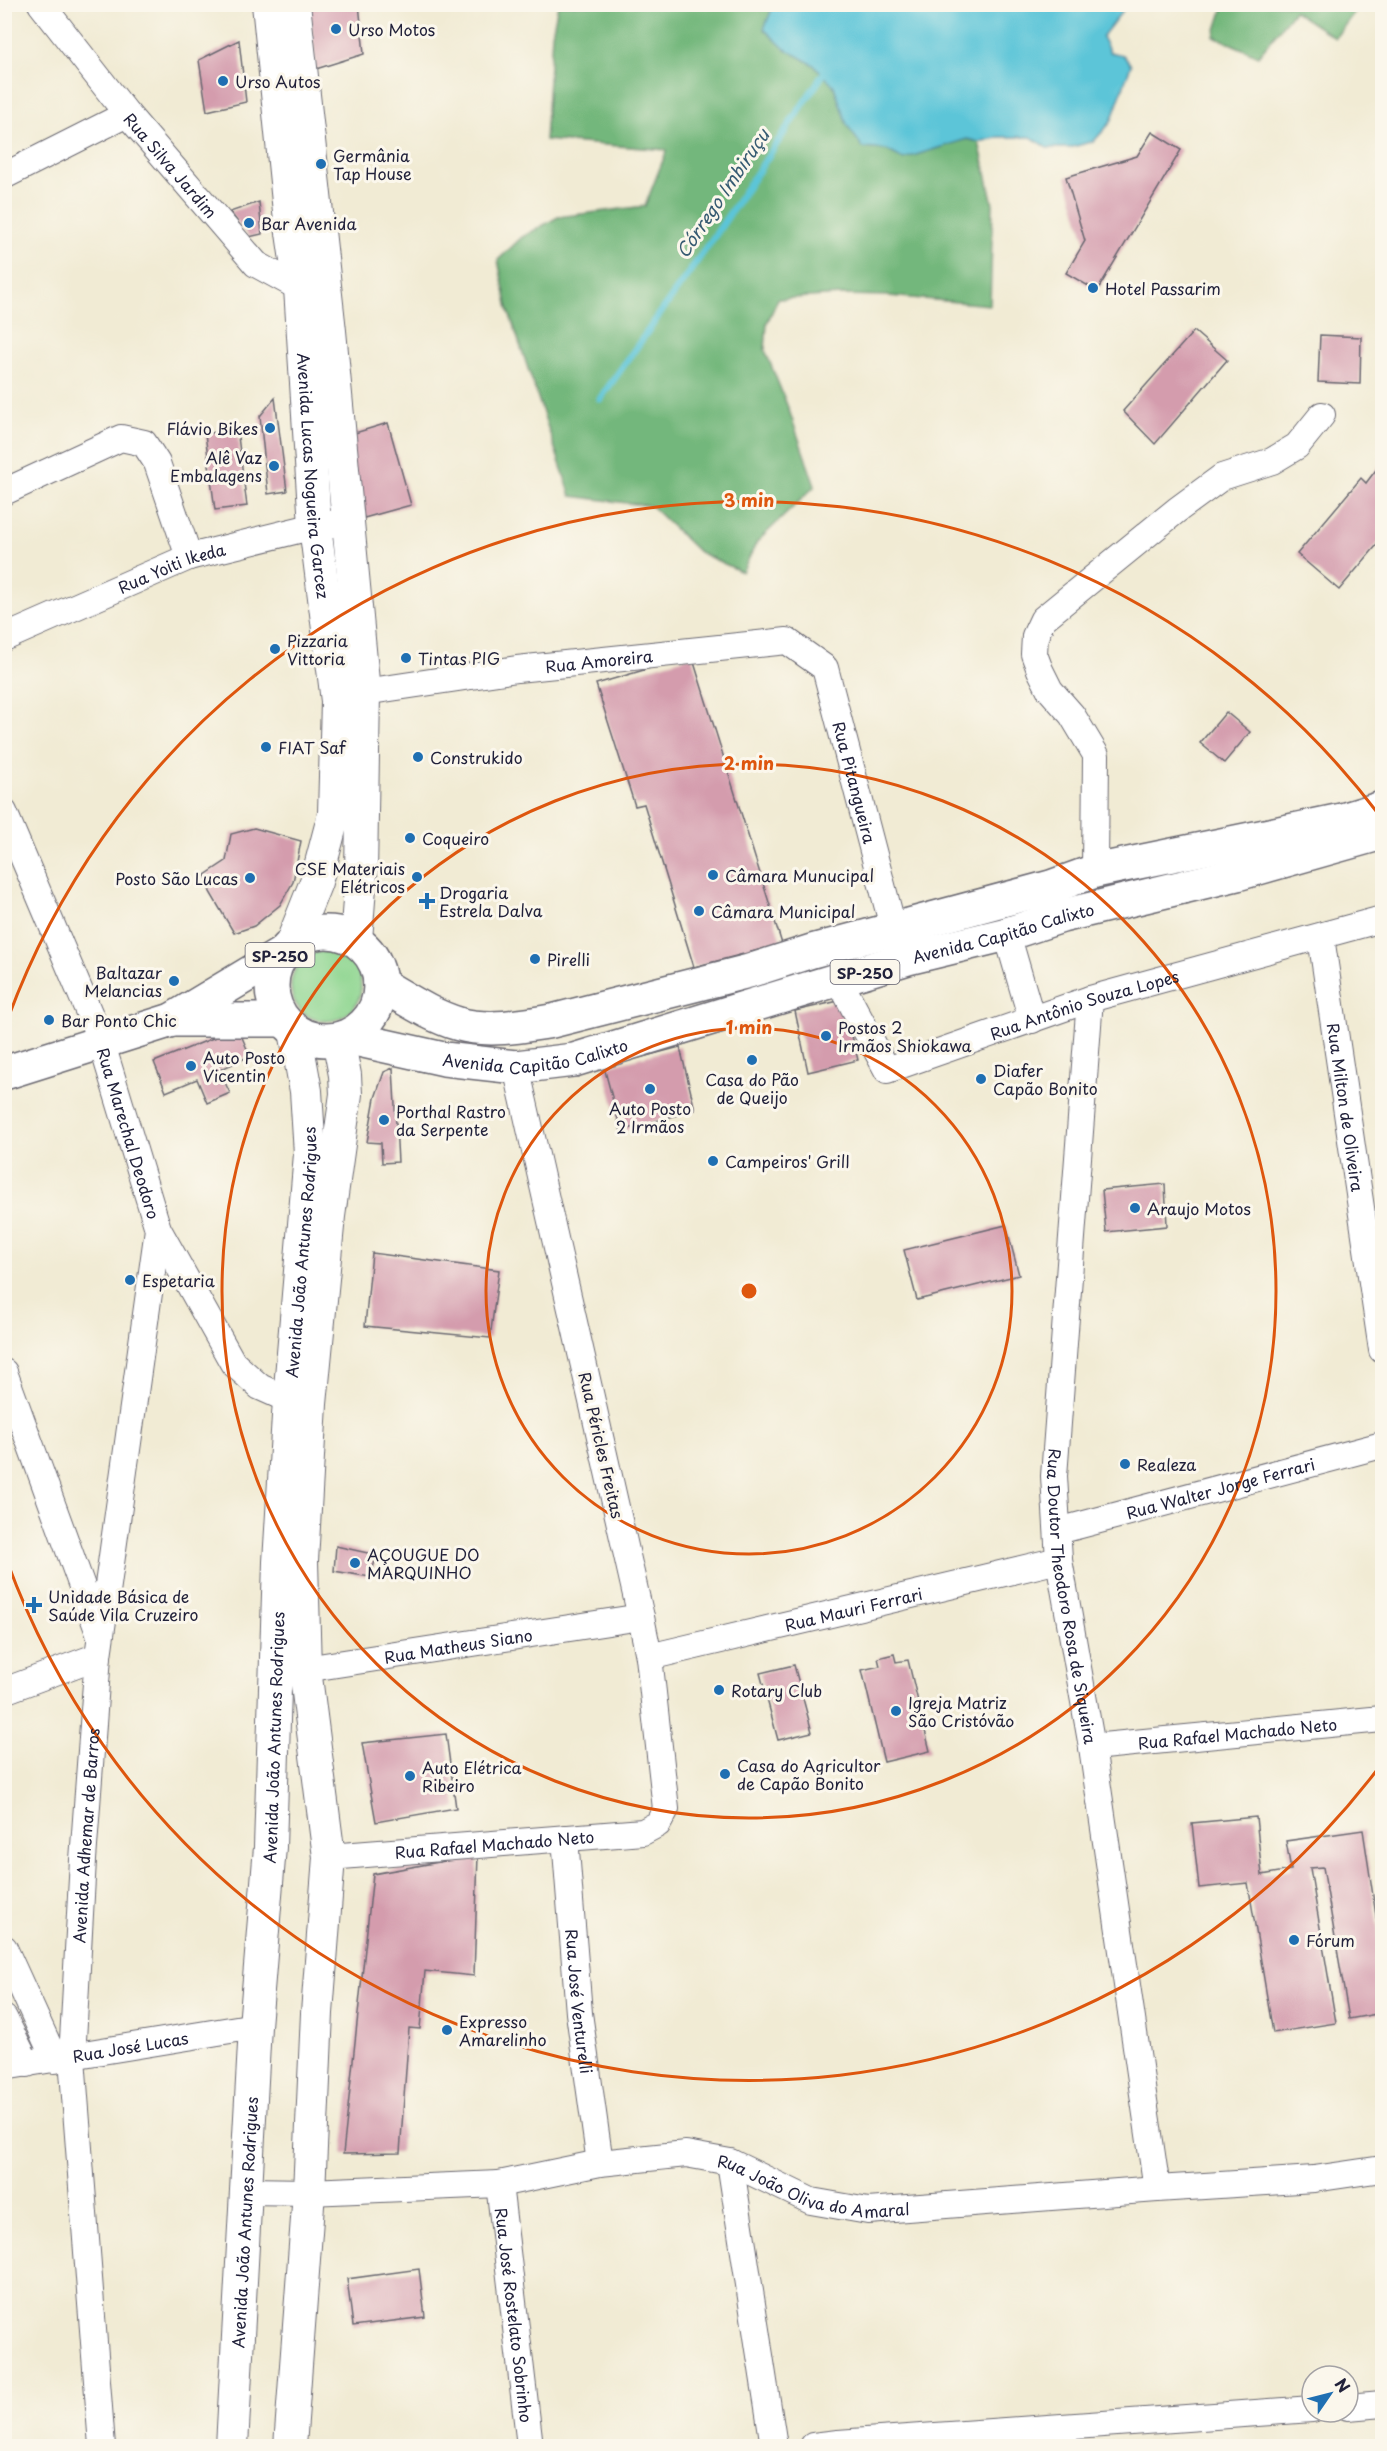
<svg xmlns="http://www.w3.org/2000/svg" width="1387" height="2451" font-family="'Playpen Sans',sans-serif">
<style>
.green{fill:#8fd691;stroke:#587c66;stroke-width:1.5}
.forest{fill:#73b77b;stroke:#4a6c5b;stroke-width:1.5}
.water{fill:#5cc5d8;stroke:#3f748a;stroke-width:1.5}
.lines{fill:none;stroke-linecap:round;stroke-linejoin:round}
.stream{stroke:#5cc5d8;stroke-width:7}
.building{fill:#d49cad}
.minor-casing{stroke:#6a6871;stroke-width:28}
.tertiary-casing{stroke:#6a6871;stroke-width:34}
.primary-casing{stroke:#6a6871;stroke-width:36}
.minor{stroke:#fff;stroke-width:26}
.tertiary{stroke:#fff;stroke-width:32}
.primary{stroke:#fff;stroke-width:33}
.ring{fill:none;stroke:#de560e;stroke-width:3}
.poi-dot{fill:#1f6fb2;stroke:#fbf7ec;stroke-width:2}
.labels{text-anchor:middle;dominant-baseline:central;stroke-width:6;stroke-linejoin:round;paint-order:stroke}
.shield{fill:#fbf7ec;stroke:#636270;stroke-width:1.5}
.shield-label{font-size:15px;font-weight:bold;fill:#22223b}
.poi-label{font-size:16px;fill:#22223b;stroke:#fbf7ec;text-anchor:start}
.street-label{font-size:16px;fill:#22223b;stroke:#fbf7ec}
.water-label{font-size:18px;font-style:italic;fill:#365b72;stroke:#fbf7ec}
.centre{fill:#de560e;stroke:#fbf7ec;stroke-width:3}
.ring-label{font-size:18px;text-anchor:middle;font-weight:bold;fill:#de560e;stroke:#fbf7ec;stroke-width:6;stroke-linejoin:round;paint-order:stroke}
</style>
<rect width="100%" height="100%" fill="#fbf7ec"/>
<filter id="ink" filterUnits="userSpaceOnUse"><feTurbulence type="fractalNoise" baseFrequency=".0167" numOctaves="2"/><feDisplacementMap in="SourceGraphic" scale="12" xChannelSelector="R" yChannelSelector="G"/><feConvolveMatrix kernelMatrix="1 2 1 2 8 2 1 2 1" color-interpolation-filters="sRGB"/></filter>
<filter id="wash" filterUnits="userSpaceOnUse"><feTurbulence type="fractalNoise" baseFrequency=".008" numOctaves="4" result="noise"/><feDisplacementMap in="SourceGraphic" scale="24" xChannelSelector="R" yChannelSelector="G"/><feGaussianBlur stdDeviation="1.35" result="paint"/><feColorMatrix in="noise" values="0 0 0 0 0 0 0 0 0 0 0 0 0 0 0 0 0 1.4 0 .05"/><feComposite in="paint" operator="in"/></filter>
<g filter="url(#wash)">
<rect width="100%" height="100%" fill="#f1ebd4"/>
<!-- green -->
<circle class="green" cx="326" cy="986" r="35"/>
<!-- forest -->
<g class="forest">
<polygon points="558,5 774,5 764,29 785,49 814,65 834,86 847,125 863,148 887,150 903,159 967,139 979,142 993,204 990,305 889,296 841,295 778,299 767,323 765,350 789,410 815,486 757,542 742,572 699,552 651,506 571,496 508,309 498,260 522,237 558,217 645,206 667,150 545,140 552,34"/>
<polygon points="1224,5 1224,4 1360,5 1335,38 1294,11 1258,56 1214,36"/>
</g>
<!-- water -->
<polygon class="water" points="774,4 1127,5 1102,37 1110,52 1123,55 1131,65 1111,122 1094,141 1069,148 1047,148 1031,137 999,137 979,142 967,139 903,159 887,150 863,148 847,125 834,86 814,65 785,49 764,29"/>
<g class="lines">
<!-- stream -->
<polyline class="stream" points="600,399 716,234 828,67"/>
</g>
<g id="blocks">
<!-- building -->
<g class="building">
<polygon points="309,4 359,4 364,54 316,69"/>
<polygon points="239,40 246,102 207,111 199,60"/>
<polygon points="1152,132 1181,150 1097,291 1066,273 1085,241 1066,177 1137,156"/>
<polygon points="259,202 262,234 249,237 230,212"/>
<polygon points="1194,331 1227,360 1155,444 1123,411"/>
<polygon points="1320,335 1361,337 1360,384 1318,382"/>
<polygon points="275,398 287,491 268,494 260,416"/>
<polygon points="388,423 411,505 364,518 345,436"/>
<polygon points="237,429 247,506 215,510 205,434"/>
<polygon points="1382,462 1382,539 1339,590 1297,554 1361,478 1366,483"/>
<polygon points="692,656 782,944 694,967 644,804 635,806 596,684"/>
<polygon points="1226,712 1250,732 1224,763 1200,743"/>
<polygon points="254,828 301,841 293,882 280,905 254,926 234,933 210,892 205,875 226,861 231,834"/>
<polygon points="843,1000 858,1060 808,1072 795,1011"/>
<polygon points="238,1028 250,1056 219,1070 230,1093 207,1103 197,1079 166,1092 154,1062"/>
<polygon points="680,1047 695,1110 621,1131 604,1067"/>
<polygon points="393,1068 398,1162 382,1163 381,1143 367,1142 375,1098 384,1072"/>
<polygon points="1165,1184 1167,1226 1106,1232 1102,1190"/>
<polygon points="1006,1225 1019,1275 917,1300 904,1250"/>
<polygon points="372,1253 499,1270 490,1338 365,1326"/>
<polygon points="336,1546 377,1555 370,1577 334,1571"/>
<polygon points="894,1654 896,1662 908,1660 930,1751 884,1762 862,1670 880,1666 878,1658"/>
<polygon points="794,1665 812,1732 778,1740 760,1673"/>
<polygon points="446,1734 456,1808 376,1822 362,1743"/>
<polygon points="1256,1817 1262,1875 1291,1870 1286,1841 1363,1830 1382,1955 1382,2013 1349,2019 1323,1867 1310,1868 1336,2023 1273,2033 1248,1883 1199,1888 1192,1823"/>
<polygon points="478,1855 474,1976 425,1971 420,2029 409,2028 400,2153 343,2154 373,1874"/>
<polygon points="419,2269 425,2317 353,2326 347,2279"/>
</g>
</g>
</g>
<g filter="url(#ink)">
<use href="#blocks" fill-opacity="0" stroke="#6a6871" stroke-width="1.5"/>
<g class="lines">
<!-- minor casing -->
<g class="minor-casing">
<g id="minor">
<path id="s1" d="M41,4L127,114L256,264L300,288L314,291"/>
<polyline points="4,176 127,114"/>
<polyline points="4,492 121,438 144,443 157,463 189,557"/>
<path id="s2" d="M4,638L189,557L315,526L347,522"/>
<path id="s3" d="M364,692L517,669L787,641L825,668L894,931"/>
<path id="s4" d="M4,812L101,1041L158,1229L233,1363L260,1387L289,1400L305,1403"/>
<polyline points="1095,871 1096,755 1072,715 1050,690 1040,670 1034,654 1035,636 1043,619 1177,510 1222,477 1272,461 1297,446 1322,415"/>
<polyline points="1007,934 1032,1020"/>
<path id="s5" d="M1321,937L1382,1350"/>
<path id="s6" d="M839,980L887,1070L1090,999L1382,919"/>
<path id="s7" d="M1090,999L1054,1476L1059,1560L1092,1747L1157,2189"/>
<polyline points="4,1372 99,1633"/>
<path id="s8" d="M1058,1531L1382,1445"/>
<path id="s9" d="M649,1657L1059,1560"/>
<path id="s10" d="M286,1670L305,1669L641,1617"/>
<polyline points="4,1691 98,1656"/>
<path id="s11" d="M1092,1747L1382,1719"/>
<path id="s12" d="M565,1838L579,2013L600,2163"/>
<path id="s13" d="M329,1857L643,1832L658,1824L666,1809L649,1657L641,1617L516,1067"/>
<polyline points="4,1948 55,2060"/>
<polyline points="4,2018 27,2064"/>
<path id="s14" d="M4,2067L255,2026"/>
<polyline points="730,2162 774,2446"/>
<path id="s15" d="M499,2184L530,2446"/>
<path id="s16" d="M246,2191L309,2192L499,2184L600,2163L686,2154L730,2162L811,2201L868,2211L1157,2189L1314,2179L1382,2169"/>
<polyline points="1348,2407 1382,2404"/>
<path id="s17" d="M102,2446L72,2058L83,1860L98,1656L158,1229"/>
<polyline points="813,2446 838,2443 1312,2409"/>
</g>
</g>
<!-- tertiary casing -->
<g class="tertiary-casing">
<g id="tertiary">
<path id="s18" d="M268,4L289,212L300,288L315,526L337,701L334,814L316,882L292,942"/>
<polyline points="294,4 330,331 364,692 361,874 356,940"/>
<path id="s19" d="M232,2446L255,2026L270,1847L279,1562L289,1400L310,1154L306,1091L295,1031"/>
<polyline points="290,2446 309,2192 317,2013 329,1857 305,1669 302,1561 311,1404 329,1216 346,1094 345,1075 338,1039"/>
</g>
</g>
<!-- primary casing -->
<g class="primary-casing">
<g id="primary">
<circle cx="326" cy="986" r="54"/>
<path d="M380,984C405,998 431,1016 459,1024C488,1032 522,1026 552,1021L749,971L812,951L1051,887L1095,871L1342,820L1382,808"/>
<polyline points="172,1020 283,1020"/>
<path id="s20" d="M345,1037L444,1059L516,1067L574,1060L908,958L1007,934L1062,916L1237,874L1382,833"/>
<polyline points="4,1073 172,1020 280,955"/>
</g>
</g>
<!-- minor -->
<use href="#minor" class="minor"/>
<!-- tertiary -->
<use href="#tertiary" class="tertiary"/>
<!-- primary -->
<use href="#primary" class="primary"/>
</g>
</g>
<!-- distance rings -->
<g class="ring">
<circle cx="749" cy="1291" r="263"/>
<circle cx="749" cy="1291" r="527"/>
<path d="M1380 1766A790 790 0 0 1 7 1561M7 1021A790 790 0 0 1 1380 816"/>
</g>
<!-- markers -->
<g class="poi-dot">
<circle cx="336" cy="29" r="6"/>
<circle cx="223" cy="81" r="6"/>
<circle cx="321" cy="164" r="6"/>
<circle cx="249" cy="223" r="6"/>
<circle cx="1093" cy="288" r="6"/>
<circle cx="270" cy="428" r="6"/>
<circle cx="274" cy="466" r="6"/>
<circle cx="275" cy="649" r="6"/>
<circle cx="406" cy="658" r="6"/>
<circle cx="266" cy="747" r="6"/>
<circle cx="418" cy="757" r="6"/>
<circle cx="410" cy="838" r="6"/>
<circle cx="713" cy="875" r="6"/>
<circle cx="417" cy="877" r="6"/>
<circle cx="250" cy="878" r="6"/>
<path d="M424 892h6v6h6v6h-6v6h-6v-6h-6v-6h6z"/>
<circle cx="699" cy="911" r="6"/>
<circle cx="535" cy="959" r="6"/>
<circle cx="174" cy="981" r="6"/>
<circle cx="49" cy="1020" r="6"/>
<circle cx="826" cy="1036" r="6"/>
<circle cx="752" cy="1060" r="6"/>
<circle cx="191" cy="1066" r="6"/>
<circle cx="981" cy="1079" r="6"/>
<circle cx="650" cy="1089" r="6"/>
<circle cx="384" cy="1120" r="6"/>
<circle cx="713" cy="1161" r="6"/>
<circle cx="1135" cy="1208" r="6"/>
<circle cx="130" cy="1280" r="6"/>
<circle cx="1125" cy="1464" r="6"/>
<circle cx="355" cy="1563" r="6"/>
<path d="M31 1596h6v6h6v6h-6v6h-6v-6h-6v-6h6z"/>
<circle cx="719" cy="1690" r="6"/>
<circle cx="896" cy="1711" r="6"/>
<circle cx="725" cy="1774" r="6"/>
<circle cx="410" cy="1776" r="6"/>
<circle cx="1294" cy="1940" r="6"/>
<circle cx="447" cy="2030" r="6"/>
</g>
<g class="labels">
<!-- shield labels -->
<g class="shield">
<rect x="245.5" y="943" width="69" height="24" rx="4.5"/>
<rect x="830.5" y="960" width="69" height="24" rx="4.5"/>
</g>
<g class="shield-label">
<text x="280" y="955">SP-250</text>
<text x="865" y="972">SP-250</text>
</g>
<!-- poi labels -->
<g class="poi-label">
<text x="348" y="29">Urso Motos</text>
<text x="235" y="81">Urso Autos</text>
<text x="333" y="155">Germânia<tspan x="333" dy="18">Tap House</tspan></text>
<text x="261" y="223">Bar Avenida</text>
<text x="1105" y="288">Hotel Passarim</text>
<text x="258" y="428" text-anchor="end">Flávio Bikes</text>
<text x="262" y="457" text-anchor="end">Alê Vaz<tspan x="262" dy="18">Embalagens</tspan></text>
<text x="287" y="640">Pizzaria<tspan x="287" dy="18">Vittoria</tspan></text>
<text x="418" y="658">Tintas PIG</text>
<text x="278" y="747">FIAT Saf</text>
<text x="430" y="757">Construkido</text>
<text x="422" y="838">Coqueiro</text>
<text x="405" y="868" text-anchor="end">CSE Materiais<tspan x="405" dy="18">Elétricos</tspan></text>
<text x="725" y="875">Câmara Munucipal</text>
<text x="238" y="878" text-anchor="end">Posto São Lucas</text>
<text x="439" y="892">Drogaria<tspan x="439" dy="18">Estrela Dalva</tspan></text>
<text x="711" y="911">Câmara Municipal</text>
<text x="547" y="959">Pirelli</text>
<text x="162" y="972" text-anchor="end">Baltazar<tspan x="162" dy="18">Melancias</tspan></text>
<text x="61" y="1020">Bar Ponto Chic</text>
<text x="838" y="1027">Postos 2<tspan x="838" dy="18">Irmãos Shiokawa</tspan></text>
<text x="203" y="1057">Auto Posto<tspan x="203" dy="18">Vicentin</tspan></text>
<text x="993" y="1070">Diafer<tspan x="993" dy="18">Capão Bonito</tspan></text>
<text x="752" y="1079" text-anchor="middle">Casa do Pão<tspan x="752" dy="18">de Queijo</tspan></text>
<text x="650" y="1108" text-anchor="middle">Auto Posto<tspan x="650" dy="18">2 Irmãos</tspan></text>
<text x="396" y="1111">Porthal Rastro<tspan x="396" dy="18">da Serpente</tspan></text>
<text x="725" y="1161">Campeiros' Grill</text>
<text x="1147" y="1208">Araujo Motos</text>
<text x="142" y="1280">Espetaria</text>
<text x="1137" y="1464">Realeza</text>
<text x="367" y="1554">AÇOUGUE DO<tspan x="367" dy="18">MARQUINHO</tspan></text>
<text x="48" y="1596">Unidade Básica de<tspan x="48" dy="18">Saúde Vila Cruzeiro</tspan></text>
<text x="731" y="1690">Rotary Club</text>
<text x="908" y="1702">Igreja Matriz<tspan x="908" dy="18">São Cristóvão</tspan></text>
<text x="737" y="1765">Casa do Agricultor<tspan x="737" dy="18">de Capão Bonito</tspan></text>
<text x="422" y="1767">Auto Elétrica<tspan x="422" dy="18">Ribeiro</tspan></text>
<text x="1306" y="1940">Fórum</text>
<text x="459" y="2021">Expresso<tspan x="459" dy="18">Amarelinho</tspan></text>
</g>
<!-- street labels -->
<g class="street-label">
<text stroke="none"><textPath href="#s1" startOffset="207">Rua Silva Jardim</textPath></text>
<text stroke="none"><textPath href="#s18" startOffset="474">Avenida Lucas Nogueira Garcez</textPath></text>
<text stroke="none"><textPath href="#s2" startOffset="182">Rua Yoiti Ikeda</textPath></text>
<text stroke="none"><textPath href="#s3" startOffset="237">Rua Amoreira</textPath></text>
<text stroke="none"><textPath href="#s3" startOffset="591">Rua Pitangueira</textPath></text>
<text stroke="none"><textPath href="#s20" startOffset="680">Avenida Capitão Calixto</textPath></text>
<text stroke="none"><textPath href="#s6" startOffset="310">Rua Antônio Souza Lopes</textPath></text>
<text stroke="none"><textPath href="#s20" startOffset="194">Avenida Capitão Calixto</textPath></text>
<text stroke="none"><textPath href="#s5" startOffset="172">Rua Milton de Oliveira</textPath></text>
<text stroke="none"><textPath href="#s4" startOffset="345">Rua Marechal Deodoro</textPath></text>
<text stroke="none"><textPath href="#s19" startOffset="1196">Avenida João Antunes Rodrigues</textPath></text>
<text transform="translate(602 1445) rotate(77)">Rua Péricles Freitas</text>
<text stroke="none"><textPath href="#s8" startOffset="168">Rua Walter Jorge Ferrari</textPath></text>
<text stroke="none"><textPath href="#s7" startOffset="600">Rua Doutor Theodoro Rosa de Siqueira</textPath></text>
<text stroke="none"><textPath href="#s9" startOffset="210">Rua Mauri Ferrari</textPath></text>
<text stroke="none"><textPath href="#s10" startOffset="174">Rua Matheus Siano</textPath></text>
<text stroke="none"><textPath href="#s11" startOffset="146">Rua Rafael Machado Neto</textPath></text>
<text stroke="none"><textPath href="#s19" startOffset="710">Avenida João Antunes Rodrigues</textPath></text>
<text stroke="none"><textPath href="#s17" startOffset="612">Avenida Adhemar de Barros</textPath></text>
<text stroke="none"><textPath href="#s13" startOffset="166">Rua Rafael Machado Neto</textPath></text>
<text stroke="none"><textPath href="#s12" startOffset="164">Rua José Venturelli</textPath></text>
<text stroke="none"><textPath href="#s14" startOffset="128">Rua José Lucas</textPath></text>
<text stroke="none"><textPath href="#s16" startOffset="576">Rua João Oliva do Amaral</textPath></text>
<text stroke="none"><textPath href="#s19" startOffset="224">Avenida João Antunes Rodrigues</textPath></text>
<text stroke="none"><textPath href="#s15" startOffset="132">Rua José Rostelato Sobrinho</textPath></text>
</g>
<!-- water labels -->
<g class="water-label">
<text transform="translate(722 193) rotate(-56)">Córrego Imbiruçu</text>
</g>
</g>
<circle cx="749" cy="1291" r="9" class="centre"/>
<g class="ring-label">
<text x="749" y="507">3 min</text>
<text x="749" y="770">2 min</text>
<text x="749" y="1034">1 min</text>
</g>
<!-- margin -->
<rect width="1387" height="2451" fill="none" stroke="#fbf7ec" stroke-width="24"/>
<!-- north arrow -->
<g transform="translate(1330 2394) rotate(55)"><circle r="28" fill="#fbf7ec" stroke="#a4a2a5" stroke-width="1.5"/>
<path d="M0-4.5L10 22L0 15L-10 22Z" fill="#1f6fb2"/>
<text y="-9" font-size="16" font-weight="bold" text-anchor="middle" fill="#22223b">N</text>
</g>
</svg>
